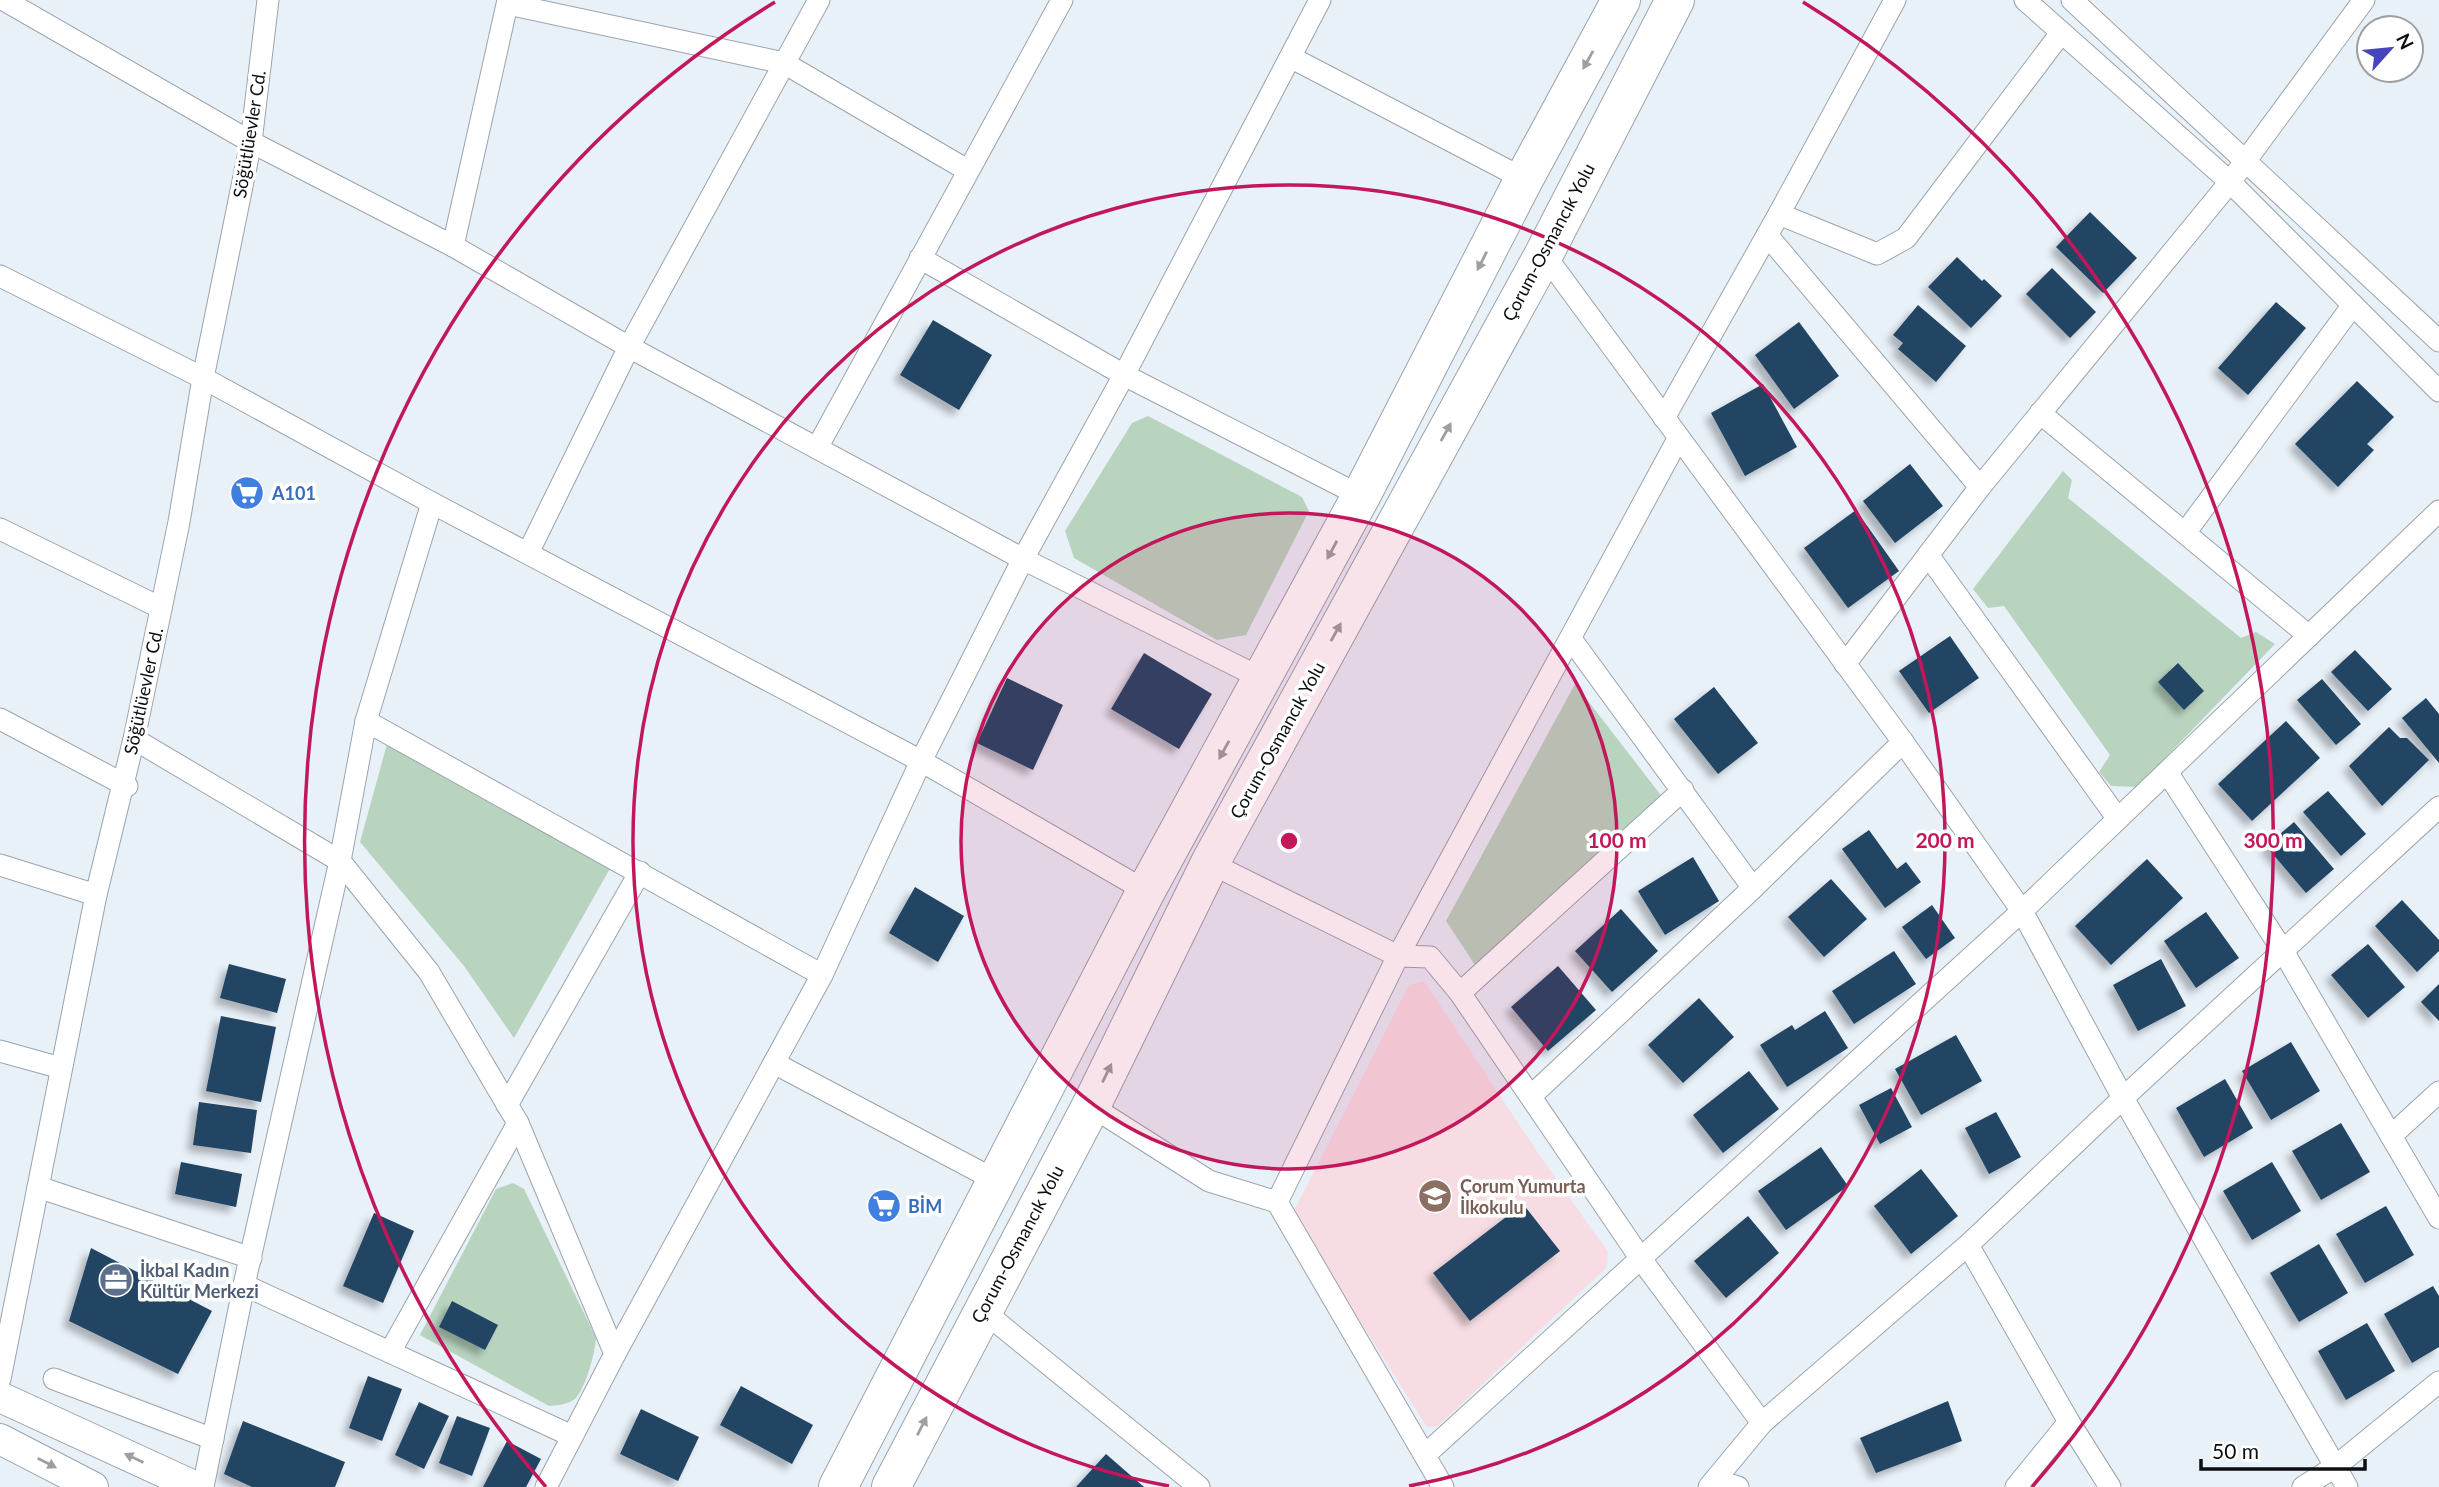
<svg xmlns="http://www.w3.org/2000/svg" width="2439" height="1487" font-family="Lato,sans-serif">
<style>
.education{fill:#f7dde3}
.green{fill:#b8d4bf}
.building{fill:#214464;filter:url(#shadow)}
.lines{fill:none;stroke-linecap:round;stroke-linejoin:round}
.street-casing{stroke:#9ca3ab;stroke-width:23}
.secondary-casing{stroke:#9ca3ab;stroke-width:32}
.highway-casing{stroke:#9ca3ab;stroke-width:40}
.street{stroke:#fff;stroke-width:21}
.secondary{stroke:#fff;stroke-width:30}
.highway{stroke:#fff;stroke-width:38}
.oneway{fill:#9e9fa0}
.ring{fill:none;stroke:#c2185b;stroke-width:3.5}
.labels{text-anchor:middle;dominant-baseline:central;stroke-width:7;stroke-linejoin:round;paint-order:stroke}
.street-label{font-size:18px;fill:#0c0f12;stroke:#fff}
.shop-label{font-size:18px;font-weight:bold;fill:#366cbe;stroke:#fff;text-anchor:start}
.education-label{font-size:18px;font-weight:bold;fill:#785e54;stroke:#fff;text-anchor:start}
.service-label{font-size:18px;font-weight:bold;fill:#4e5e75;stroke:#fff;text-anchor:start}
.centre{fill:#c2185b;stroke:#fff;stroke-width:3.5}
.ring-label{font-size:21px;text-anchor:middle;font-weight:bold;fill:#c2185b;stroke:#fff;stroke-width:7;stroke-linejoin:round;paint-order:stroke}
</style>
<defs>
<filter id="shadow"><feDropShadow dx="-6" dy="6" stdDeviation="3.5" flood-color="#0004"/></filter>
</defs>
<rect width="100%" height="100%" fill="#e8f0f8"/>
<!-- education -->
<polygon class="education" points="1424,981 1540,1156 1608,1252 1607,1267 1438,1426 1427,1427 1296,1220 1295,1209 1409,985"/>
<!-- green -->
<g class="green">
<polygon points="1148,416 1302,497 1309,511 1246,635 1217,640 1074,558 1065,531 1132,423"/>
<polygon points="2063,471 2072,480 2068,498 2241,638 2256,632 2275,644 2137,787 2111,786 2099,772 2110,755 2004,606 1988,608 1973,589"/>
<polygon points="1575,684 1663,798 1477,968 1446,921"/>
<polygon points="387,744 612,865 514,1038 464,966 360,842"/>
<path d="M513,1183L524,1189L596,1338C595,1354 586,1386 576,1398C569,1405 557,1405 549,1406L420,1335L496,1189Z"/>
</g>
<!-- building -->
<g class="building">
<polygon points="2090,212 2137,258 2103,293 2056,247"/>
<polygon points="1957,257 1982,281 1984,279 2002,296 1971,328 1928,287"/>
<polygon points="2052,268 2096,312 2070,338 2026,294"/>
<polygon points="2276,302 2306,328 2248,395 2218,368"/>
<polygon points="1918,305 1966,346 1936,382 1898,349 1903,343 1893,335"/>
<polygon points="933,320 992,355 959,410 900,375"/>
<polygon points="1799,322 1839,376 1794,409 1755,355"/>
<polygon points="2357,381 2394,417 2367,444 2374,450 2338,487 2295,444"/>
<polygon points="1763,384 1797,447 1745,476 1711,413"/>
<polygon points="1910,464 1943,506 1895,543 1863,501"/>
<polygon points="1856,510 1899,571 1848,608 1804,548"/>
<polygon points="1950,636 1979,678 1929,713 1899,671"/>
<polygon points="2355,650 2392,689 2368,711 2331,672"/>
<polygon points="1144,653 1212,694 1179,749 1111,709"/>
<polygon points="2178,663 2204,691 2184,710 2158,682"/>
<polygon points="1007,678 1063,705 1033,770 977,743"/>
<polygon points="2322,679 2361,724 2336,745 2297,700"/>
<polygon points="1714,687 1758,743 1718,774 1674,719"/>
<polygon points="2426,698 2439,714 2439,763 2402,718"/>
<polygon points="2286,721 2320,758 2252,821 2218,784"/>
<polygon points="2389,727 2400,738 2407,738 2429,760 2382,806 2349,766"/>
<polygon points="2328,791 2366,834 2341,856 2303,812"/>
<polygon points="2294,822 2334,869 2306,893 2266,846"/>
<polygon points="1869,830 1897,869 1906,862 1921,882 1885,908 1842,849"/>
<polygon points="1693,857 1719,901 1665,935 1638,891"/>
<polygon points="2147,859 2183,898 2111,965 2075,926"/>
<polygon points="1831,879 1867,919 1824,957 1788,917"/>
<polygon points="915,887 964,916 938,962 889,933"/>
<polygon points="2402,900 2439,940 2439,951 2417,972 2375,926"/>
<polygon points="1932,905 1955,938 1926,959 1902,927"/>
<polygon points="1621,909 1658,951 1612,992 1575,951"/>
<polygon points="2206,912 2239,958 2196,988 2164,941"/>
<polygon points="2368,944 2405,987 2368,1018 2331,975"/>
<polygon points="1894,951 1916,984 1854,1024 1832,991"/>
<polygon points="2161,959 2186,1006 2138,1031 2113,985"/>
<polygon points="229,964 286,979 277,1013 220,998"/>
<polygon points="1558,966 1596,1010 1548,1051 1511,1007"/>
<polygon points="2439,984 2439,1021 2421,1002"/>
<polygon points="1699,998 1734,1037 1683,1083 1648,1045"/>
<polygon points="1825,1011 1848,1048 1787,1087 1760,1045 1792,1025 1795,1030"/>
<polygon points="221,1016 276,1027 261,1102 206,1091"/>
<polygon points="1956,1035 1982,1081 1921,1115 1895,1069"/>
<polygon points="2291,1042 2320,1091 2271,1120 2242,1071"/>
<polygon points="1749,1071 1779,1109 1723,1153 1693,1115"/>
<polygon points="2225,1079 2253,1128 2204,1157 2176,1108"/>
<polygon points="1891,1088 1912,1127 1880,1144 1859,1105"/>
<polygon points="199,1102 257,1110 251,1153 193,1145"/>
<polygon points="1996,1112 2021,1157 1989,1174 1965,1128"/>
<polygon points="2341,1123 2370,1172 2321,1200 2292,1151"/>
<polygon points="1821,1147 1848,1186 1786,1230 1758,1191"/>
<polygon points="181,1162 242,1174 236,1207 175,1194"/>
<polygon points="2272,1162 2301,1211 2252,1240 2223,1191"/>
<polygon points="1921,1169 1958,1216 1911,1254 1874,1206"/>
<polygon points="1523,1204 1560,1251 1470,1321 1433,1273"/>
<polygon points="2386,1206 2414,1255 2365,1283 2336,1234"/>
<polygon points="374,1213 414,1231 383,1303 343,1286"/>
<polygon points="1748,1216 1779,1253 1726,1298 1694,1261"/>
<polygon points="2319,1244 2348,1293 2299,1322 2270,1273"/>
<polygon points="91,1248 212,1311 178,1374 69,1321"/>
<polygon points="2433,1286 2439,1296 2439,1347 2412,1363 2384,1314"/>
<polygon points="452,1301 498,1325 485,1350 439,1327"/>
<polygon points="2367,1323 2395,1371 2346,1400 2318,1351"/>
<polygon points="368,1376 402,1389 382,1441 349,1428"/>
<polygon points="741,1386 813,1425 792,1464 720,1425"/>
<polygon points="1948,1401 1962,1441 1876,1473 1860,1438"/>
<polygon points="419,1402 449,1416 424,1469 395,1455"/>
<polygon points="641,1409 699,1437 678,1481 620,1454"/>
<polygon points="457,1416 490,1428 472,1476 439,1463"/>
<polygon points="243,1421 345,1462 335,1487 252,1487 224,1474"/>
<polygon points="507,1441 541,1459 526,1487 483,1487"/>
<polygon points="1106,1454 1144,1487 1076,1487"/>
</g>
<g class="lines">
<!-- street casing -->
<g class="street-casing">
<g id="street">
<polyline points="4,0 251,142 453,246 629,347 1023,559 1263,679"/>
<polyline points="2025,0 2230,182 2439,391"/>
<polyline points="2072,0 2439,341"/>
<polyline points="508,4 784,63 967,170"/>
<polyline points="1292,58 1524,179"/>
<polyline points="1779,214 1877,254 1906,238 2061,33"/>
<polyline points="1767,235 1980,487"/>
<polyline points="453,246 508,0"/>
<polyline points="1544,254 1903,742 2022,911 2123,1098 2347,1487"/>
<polyline points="920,258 1124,375 1361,496"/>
<polyline points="0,276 203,378 432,503 921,761 1146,891"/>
<polyline points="2040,413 2309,636"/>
<polyline points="1664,418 1779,214 1895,0"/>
<polyline points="817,448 1062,0"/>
<polyline points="0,529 161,608"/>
<polyline points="2185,533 2353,305"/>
<polyline points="528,553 629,347 819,0"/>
<polyline points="1928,555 2118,819"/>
<polyline points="1571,639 1753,888"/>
<polyline points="1845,664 1980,487 2230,182 2364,0"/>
<polyline points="0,719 127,786"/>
<polyline points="366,721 822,975"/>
<polyline points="134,739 340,861 429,972 518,1123 615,1354"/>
<polyline points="2167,772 2283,951 2439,1218"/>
<polyline points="1210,863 1398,956 1430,957 1460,993 1641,1259 1762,1423"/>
<polyline points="0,865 96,895"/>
<polyline points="1460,993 1683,790"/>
<polyline points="0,1051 61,1068"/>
<polyline points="774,1063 997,1181"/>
<polyline points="1531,1096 1753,888 1903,742"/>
<polyline points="507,1105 640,872"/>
<polyline points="1091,1106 1209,1181 1277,1202 1443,1487"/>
<polyline points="2391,1136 2439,1092"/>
<polyline points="38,1187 251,1258"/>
<polyline points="1277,1202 1398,956 1678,439"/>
<polyline points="1968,1245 2069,1422 2110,1487"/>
<polyline points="244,1285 572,1436"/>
<polyline points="982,1310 1199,1487"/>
<polyline points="390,1352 518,1123"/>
<polyline points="0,1379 96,895 134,739 179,522 203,378 251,142 268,0"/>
<polyline points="54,1379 213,1439"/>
<polyline points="1425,1455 2022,911 2439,511"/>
<polyline points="1715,1480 1738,1487"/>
<polyline points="203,1487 244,1285 340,861 366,721 432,503"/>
<polyline points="546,1487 615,1354 822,975 921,761 1023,559 1124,375 1320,0"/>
<polyline points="1709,1487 1762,1423 1968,1245 2123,1098 2439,807"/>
<polyline points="2016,1487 2069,1422"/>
<polyline points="2303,1487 2335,1467 2439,1382"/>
</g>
</g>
<!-- secondary casing -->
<g class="secondary-casing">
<g id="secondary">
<polyline points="0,1397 196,1487"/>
<polyline points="0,1439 93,1487"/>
</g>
</g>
<!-- highway casing -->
<g class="highway-casing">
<g id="highway">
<polyline points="838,1487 1146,891 1361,496 1524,179 1621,0"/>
<polyline points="891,1487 1091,1106 1210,863 1544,254 1675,0"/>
</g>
</g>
<!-- street -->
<use href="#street" class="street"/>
<!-- secondary -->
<use href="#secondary" class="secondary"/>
<!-- highway -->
<use href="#highway" class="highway"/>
</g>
<!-- one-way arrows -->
<defs><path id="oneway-solid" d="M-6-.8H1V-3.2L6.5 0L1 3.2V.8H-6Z" transform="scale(1.75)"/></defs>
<g class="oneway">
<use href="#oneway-solid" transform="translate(1588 60) rotate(119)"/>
<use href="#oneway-solid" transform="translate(1482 261) rotate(117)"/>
<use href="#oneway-solid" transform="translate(1446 432) rotate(-61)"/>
<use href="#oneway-solid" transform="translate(1332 550) rotate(118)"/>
<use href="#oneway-solid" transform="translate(1336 632) rotate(-61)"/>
<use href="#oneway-solid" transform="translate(1224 750) rotate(119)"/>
<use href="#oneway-solid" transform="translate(1107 1073) rotate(-64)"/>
<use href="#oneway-solid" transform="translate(922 1426) rotate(-63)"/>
<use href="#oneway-solid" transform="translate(134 1458) rotate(-155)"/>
<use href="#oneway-solid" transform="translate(47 1463) rotate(27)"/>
</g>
<!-- distance rings -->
<circle cx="1289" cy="841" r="328" fill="#c2185b" fill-opacity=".12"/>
<g class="ring">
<circle cx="1289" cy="841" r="328"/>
<path d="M1169 1486A656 656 0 1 1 1409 1486"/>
<path d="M546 1487A984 984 0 0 1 775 2M1803 2A984 984 0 0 1 2032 1487"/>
</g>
<!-- icons -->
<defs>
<g id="supermarket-disc" transform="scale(1.75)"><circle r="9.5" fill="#3f7fe0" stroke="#fff"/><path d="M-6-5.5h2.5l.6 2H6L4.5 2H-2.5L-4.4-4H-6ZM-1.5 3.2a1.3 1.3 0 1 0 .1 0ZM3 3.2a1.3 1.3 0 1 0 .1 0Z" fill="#fff"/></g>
<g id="school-disc" transform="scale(1.75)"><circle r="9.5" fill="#8d6e63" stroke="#fff"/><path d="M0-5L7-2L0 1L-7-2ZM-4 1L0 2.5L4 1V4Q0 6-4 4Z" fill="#fff"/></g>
<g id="office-disc" transform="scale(1.75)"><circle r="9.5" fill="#5c6f8a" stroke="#fff"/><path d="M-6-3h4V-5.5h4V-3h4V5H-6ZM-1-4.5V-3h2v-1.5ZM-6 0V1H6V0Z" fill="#fff"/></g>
</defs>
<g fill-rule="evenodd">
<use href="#supermarket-disc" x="247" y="493"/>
<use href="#school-disc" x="1435" y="1196"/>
<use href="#supermarket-disc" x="884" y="1206"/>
<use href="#office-disc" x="116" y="1280"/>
</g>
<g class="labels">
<!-- street labels -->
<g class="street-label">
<text transform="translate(249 134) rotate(-81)">Söğütlüevler Cd.</text>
<text transform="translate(1548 242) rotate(-62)">Çorum-Osmancık Yolu</text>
<text transform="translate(143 691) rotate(-78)">Söğütlüevler Cd.</text>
<text transform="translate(1277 740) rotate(-61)">Çorum-Osmancık Yolu</text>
<text transform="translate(1017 1244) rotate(-62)">Çorum-Osmancık Yolu</text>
</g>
<!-- shop labels -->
<g class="shop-label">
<text x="272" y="493">A101</text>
<text x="908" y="1206">BİM</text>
</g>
<!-- education labels -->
<g class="education-label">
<text x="1460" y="1186">Çorum Yumurta<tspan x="1460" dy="21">İlkokulu</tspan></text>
</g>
<!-- service labels -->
<g class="service-label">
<text x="140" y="1270">İkbal Kadın<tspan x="140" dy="21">Kültür Merkezi</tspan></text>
</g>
</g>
<circle cx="1289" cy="841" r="10" class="centre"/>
<g class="ring-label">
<text x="1617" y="848">100 m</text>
<text x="1945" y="848">200 m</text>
<text x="2273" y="848">300 m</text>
</g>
<!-- north arrow -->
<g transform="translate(2390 49) rotate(63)"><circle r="33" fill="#ffffff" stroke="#9e9fa0" stroke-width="2"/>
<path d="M0-5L12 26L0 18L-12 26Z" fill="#4745bb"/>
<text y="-10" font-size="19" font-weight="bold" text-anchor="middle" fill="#0c0f12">N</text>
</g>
<!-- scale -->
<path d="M2201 1459v10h164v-10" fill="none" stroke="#0c0f12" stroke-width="3.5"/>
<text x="2212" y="1459" font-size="21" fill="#0c0f12" stroke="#ffffff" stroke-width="5" paint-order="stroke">50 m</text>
</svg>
